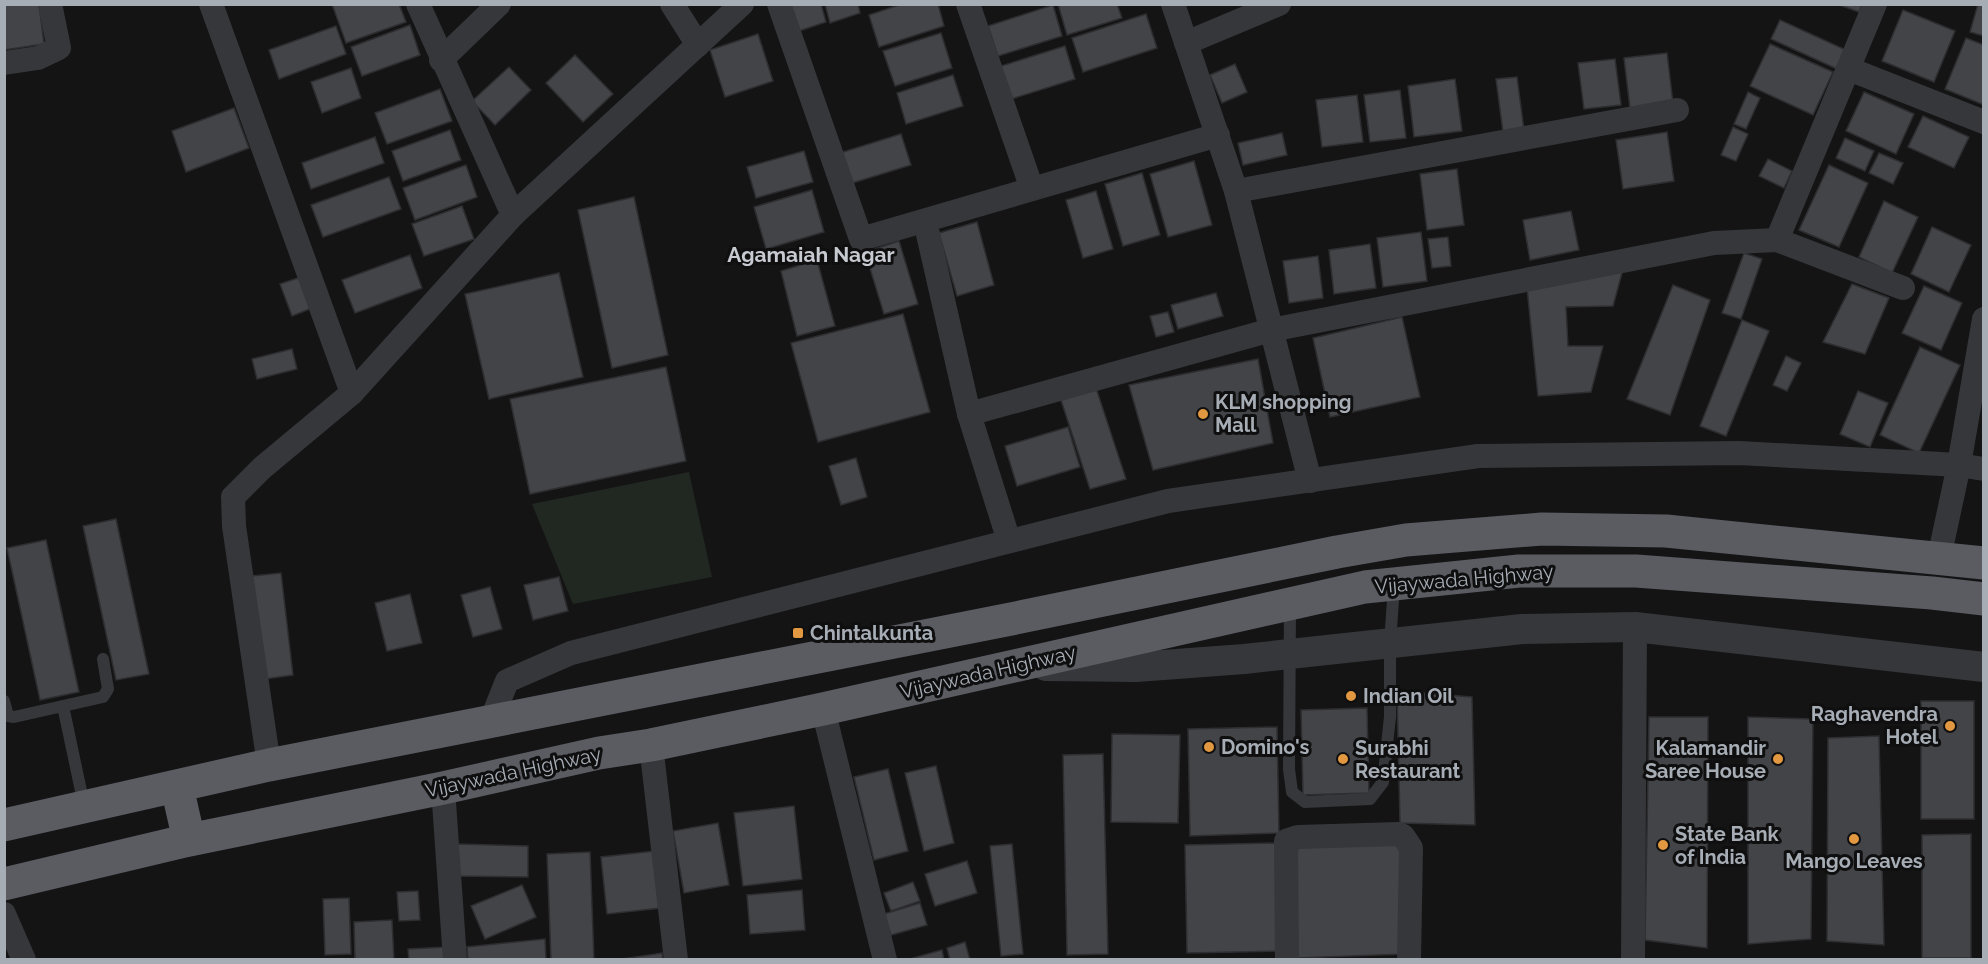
<svg xmlns="http://www.w3.org/2000/svg" width="1988" height="964" font-family="Raleway,sans-serif">
<style>
.green{fill:#202821}
.building{fill:#434448;stroke:#2e2e31;stroke-width:1.5}
.lines{fill:none;stroke-linecap:round;stroke-linejoin:round}
.service{stroke:#35373a;stroke-width:12}
.minor{stroke:#35373a;stroke-width:24}
.tertiary{stroke:#35373a;stroke-width:30}
.trunk{stroke:#5a5c62;stroke-width:33}
.poi-dot{fill:#e29840;stroke:#0f0f10;stroke-width:2}
.labels{text-anchor:middle;dominant-baseline:central;stroke-width:6;stroke-linejoin:round;paint-order:stroke}
.poi-label{font-size:20px;font-weight:bold;fill:#a7adb5;stroke:#0f0f10;text-anchor:start}
.street-label{font-size:20px;fill:#a7adb5;stroke:#0f0f10}
.neighbourhood-label{font-size:21px;font-weight:bold;fill:#c7cbd1;stroke:#0f0f10}
</style>
<rect width="100%" height="100%" fill="#141415"/>
<!-- green -->
<polygon class="green" points="689,472 712,577 573,604 532,504"/>
<!-- building -->
<g class="building">
<polygon points="4,4 39,4 44,44 4,50"/>
<polygon points="332,4 399,4 406,22 346,43"/>
<polygon points="787,4 821,4 826,22 796,32"/>
<polygon points="825,4 858,4 860,13 830,23"/>
<polygon points="902,4 938,4 944,26 879,47 869,15"/>
<polygon points="1058,4 1117,4 1122,18 1067,35"/>
<polygon points="1837,4 1862,4 1859,12"/>
<polygon points="1978,4 1984,4 1984,36 1970,32"/>
<polygon points="1053,5 1062,36 998,56 988,26"/>
<polygon points="1903,10 1955,31 1934,82 1882,61"/>
<polygon points="1146,14 1157,48 1083,72 1072,38"/>
<polygon points="1780,20 1846,50 1837,69 1771,39"/>
<polygon points="410,25 420,55 362,76 351,47"/>
<polygon points="336,26 346,54 279,79 269,50"/>
<polygon points="941,33 952,68 895,86 883,51"/>
<polygon points="758,34 773,81 725,97 710,50"/>
<polygon points="1966,38 1984,45 1984,105 1945,89"/>
<polygon points="1770,44 1833,72 1813,115 1750,86"/>
<polygon points="1065,46 1075,79 1008,100 998,67"/>
<polygon points="1667,53 1673,103 1630,108 1624,58"/>
<polygon points="575,55 613,94 583,122 546,83"/>
<polygon points="1615,59 1621,105 1584,109 1578,63"/>
<polygon points="1235,64 1247,92 1222,103 1210,75"/>
<polygon points="509,67 531,90 495,125 472,101"/>
<polygon points="351,68 361,98 322,113 311,82"/>
<polygon points="953,75 963,106 906,124 897,93"/>
<polygon points="1517,77 1524,130 1503,132 1496,79"/>
<polygon points="1455,79 1462,131 1414,137 1408,86"/>
<polygon points="440,89 452,121 387,144 375,113"/>
<polygon points="1400,90 1406,138 1370,142 1364,95"/>
<polygon points="1748,92 1760,98 1746,129 1734,124"/>
<polygon points="1864,92 1914,114 1896,154 1846,131"/>
<polygon points="1357,95 1363,142 1322,147 1316,100"/>
<polygon points="234,108 249,148 186,172 172,131"/>
<polygon points="1923,116 1969,137 1954,168 1908,147"/>
<polygon points="1733,127 1748,134 1736,161 1721,155"/>
<polygon points="450,130 461,160 403,181 392,151"/>
<polygon points="1667,132 1674,181 1623,189 1616,140"/>
<polygon points="1282,133 1287,155 1243,165 1238,143"/>
<polygon points="901,134 911,165 849,184 840,153"/>
<polygon points="375,137 384,163 311,189 302,163"/>
<polygon points="1845,138 1874,151 1865,171 1836,158"/>
<polygon points="804,151 813,182 756,198 747,167"/>
<polygon points="1879,153 1903,163 1893,184 1869,173"/>
<polygon points="1768,159 1792,171 1784,188 1759,176"/>
<polygon points="1194,161 1212,225 1168,237 1150,174"/>
<polygon points="466,165 477,197 415,220 403,188"/>
<polygon points="1829,165 1868,183 1839,247 1799,230"/>
<polygon points="1457,169 1464,225 1427,230 1420,174"/>
<polygon points="1142,173 1160,235 1123,246 1105,184"/>
<polygon points="389,177 401,209 323,237 311,205"/>
<polygon points="812,190 824,232 766,249 754,207"/>
<polygon points="1096,191 1113,249 1083,258 1066,200"/>
<polygon points="634,197 668,355 612,368 578,210"/>
<polygon points="1884,201 1918,217 1892,273 1859,257"/>
<polygon points="462,206 474,239 424,256 412,224"/>
<polygon points="1571,211 1579,250 1530,260 1523,220"/>
<polygon points="977,222 994,285 957,296 939,233"/>
<polygon points="1932,227 1971,245 1949,292 1911,274"/>
<polygon points="1421,232 1427,281 1383,287 1377,238"/>
<polygon points="1448,237 1451,266 1432,268 1428,239"/>
<polygon points="899,241 918,304 884,314 865,252"/>
<polygon points="1370,244 1376,288 1334,294 1329,250"/>
<polygon points="1744,253 1762,259 1741,319 1722,313"/>
<polygon points="410,255 422,288 355,313 342,280"/>
<polygon points="1318,256 1323,298 1289,303 1283,261"/>
<polygon points="817,260 835,326 797,336 781,271"/>
<polygon points="1625,262 1613,306 1566,307 1568,346 1603,346 1591,392 1538,396 1527,288"/>
<polygon points="559,273 583,377 489,399 465,294"/>
<polygon points="301,277 312,308 292,316 280,284"/>
<polygon points="1852,284 1889,298 1865,354 1823,342"/>
<polygon points="1673,285 1710,300 1670,415 1627,399"/>
<polygon points="1924,286 1962,303 1941,350 1902,333"/>
<polygon points="1216,293 1223,316 1178,329 1171,305"/>
<polygon points="1168,312 1174,332 1156,337 1150,316"/>
<polygon points="903,314 930,412 818,442 791,343"/>
<polygon points="1402,317 1420,397 1330,417 1313,338"/>
<polygon points="1742,320 1769,331 1726,436 1700,426"/>
<polygon points="1920,347 1960,365 1919,453 1880,435"/>
<polygon points="292,349 297,369 257,379 252,359"/>
<polygon points="1786,356 1801,363 1787,391 1773,385"/>
<polygon points="1258,359 1273,443 1153,470 1129,385"/>
<polygon points="666,367 686,461 530,494 510,399"/>
<polygon points="1096,388 1126,479 1090,489 1061,400"/>
<polygon points="1858,391 1888,403 1870,447 1840,434"/>
<polygon points="1068,427 1080,467 1017,486 1005,446"/>
<polygon points="856,458 867,497 841,505 829,466"/>
<polygon points="116,519 149,674 116,680 83,526"/>
<polygon points="46,540 79,692 40,700 7,548"/>
<polygon points="281,573 293,675 265,679 252,576"/>
<polygon points="559,577 568,611 533,620 524,585"/>
<polygon points="490,587 502,629 473,637 461,595"/>
<polygon points="410,594 422,643 387,651 375,603"/>
<polygon points="1397,691 1472,697 1475,825 1400,823"/>
<rect x="1921" y="701" width="53" height="118"/>
<polygon points="1367,708 1369,793 1303,795 1301,710"/>
<polygon points="1649,717 1708,717 1707,948 1645,940"/>
<polygon points="1748,717 1813,719 1811,939 1748,944"/>
<polygon points="1277,727 1279,833 1190,836 1188,729"/>
<polygon points="1112,734 1180,735 1178,823 1111,822"/>
<polygon points="1879,736 1884,945 1827,941 1828,738"/>
<polygon points="1103,754 1108,954 1067,955 1063,755"/>
<polygon points="936,766 954,843 924,851 905,773"/>
<polygon points="888,769 908,851 874,860 854,777"/>
<polygon points="794,806 802,879 743,886 734,813"/>
<polygon points="718,823 729,885 684,893 673,831"/>
<polygon points="1971,834 1971,958 1922,958 1922,835"/>
<polygon points="1403,841 1405,954 1297,958 1295,844"/>
<polygon points="1277,843 1279,951 1187,953 1185,845"/>
<polygon points="458,844 528,846 528,877 457,876"/>
<polygon points="1012,844 1023,954 1001,956 990,846"/>
<polygon points="655,851 661,908 607,914 601,857"/>
<polygon points="590,852 594,960 551,960 547,854"/>
<polygon points="967,861 977,893 935,906 925,874"/>
<polygon points="913,882 920,901 891,911 884,893"/>
<polygon points="522,885 536,917 485,939 471,906"/>
<polygon points="802,890 805,930 750,934 747,895"/>
<polygon points="418,891 420,920 399,921 397,892"/>
<polygon points="349,898 351,954 325,955 323,899"/>
<polygon points="920,903 927,925 891,935 884,914"/>
<polygon points="392,920 394,960 355,960 354,922"/>
<polygon points="545,939 546,960 468,960 467,947"/>
<polygon points="965,942 970,960 950,960 947,948"/>
<polygon points="447,947 447,960 409,960 408,949"/>
<polygon points="942,950 944,960 906,960"/>
<polygon points="662,953 663,960 615,960"/>
</g>
<g class="lines">
<!-- service -->
<g class="service">
<polyline points="1290,606 1289,769 1292,792 1305,802 1370,799 1383,782 1390,717 1390,643 1394,586"/>
<polyline points="4,701 8,716 14,717 103,697 108,689 103,659"/>
<polyline points="63,706 84,805"/>
</g>
<!-- minor -->
<g class="minor">
<polyline points="211,4 352,393"/>
<polyline points="418,4 513,215"/>
<polyline points="672,4 698,45"/>
<polyline points="779,4 861,239 1218,135"/>
<polyline points="968,4 1032,189"/>
<polyline points="1173,4 1236,191 1310,481"/>
<polyline points="1186,43 1279,4"/>
<polyline points="441,60 499,4"/>
<polyline points="4,63 38,58 59,48 50,4"/>
<polyline points="1849,69 1984,122"/>
<polyline points="1236,191 1677,110"/>
<polyline points="925,221 969,414 1271,330 1714,243 1777,240 1903,288"/>
<polyline points="1777,240 1875,4"/>
<polyline points="969,414 1009,541"/>
<polyline points="1939,558 1959,465 1984,319"/>
<polyline points="823,709 885,960"/>
<polyline points="491,721 507,681 571,653 1168,501 1478,456 1739,453 1959,465 1984,469"/>
<polyline points="651,745 676,960"/>
<polyline points="269,765 234,526 233,497 262,468 352,393 513,215 742,4"/>
<polyline points="443,788 455,960"/>
<polyline points="4,914 24,960"/>
<polyline points="1287,960 1286,841 1298,837 1399,834 1403,836 1411,848 1409,960"/>
<polyline points="1633,960 1635,627"/>
</g>
<!-- tertiary -->
<polyline class="tertiary" points="1046,666 1136,667 1244,659 1522,629 1635,627 1984,667"/>
<!-- trunk -->
<g class="trunk">
<polyline points="177,787 189,840"/>
<polyline points="4,825 269,765 1006,620 1337,552 1406,540 1542,529 1666,531 1984,563"/>
<polyline points="4,884 189,840 443,788 599,753 651,745 823,709 1365,587 1519,571 1636,571 1932,593 1984,599"/>
</g>
</g>
<!-- markers -->
<g class="poi-dot">
<circle cx="1203" cy="414" r="6"/>
<rect x="792" y="627" width="12" height="12" rx="3"/>
<circle cx="1351" cy="696" r="6"/>
<circle cx="1950" cy="726" r="6"/>
<circle cx="1209" cy="747" r="6"/>
<circle cx="1343" cy="759" r="6"/>
<circle cx="1778" cy="759" r="6"/>
<circle cx="1854" cy="839" r="6"/>
<circle cx="1663" cy="845" r="6"/>
</g>
<g class="labels">
<!-- poi labels -->
<g class="poi-label">
<text x="1215" y="402">KLM shopping<tspan x="1215" dy="23">Mall</tspan></text>
<text x="810" y="633">Chintalkunta</text>
<text x="1363" y="696">Indian Oil</text>
<text x="1938" y="714" text-anchor="end">Raghavendra<tspan x="1938" dy="23">Hotel</tspan></text>
<text x="1221" y="747">Domino's</text>
<text x="1355" y="748">Surabhi<tspan x="1355" dy="23">Restaurant</tspan></text>
<text x="1766" y="748" text-anchor="end">Kalamandir<tspan x="1766" dy="23">Saree House</tspan></text>
<text x="1675" y="834">State Bank<tspan x="1675" dy="23">of India</tspan></text>
<text x="1854" y="861" text-anchor="middle">Mango Leaves</text>
</g>
<!-- street labels -->
<g class="street-label">
<text transform="translate(1464 579) rotate(-5)">Vijaywada Highway</text>
<text transform="translate(988 672) rotate(-13)">Vijaywada Highway</text>
<text transform="translate(513 772) rotate(-12)">Vijaywada Highway</text>
</g>
<!-- neighbourhood labels -->
<g class="neighbourhood-label">
<text x="811" y="254">Agamaiah Nagar</text>
</g>
</g>
<!-- border -->
<rect width="1988" height="964" fill="none" stroke="#a7adb5" stroke-width="12"/>
</svg>
